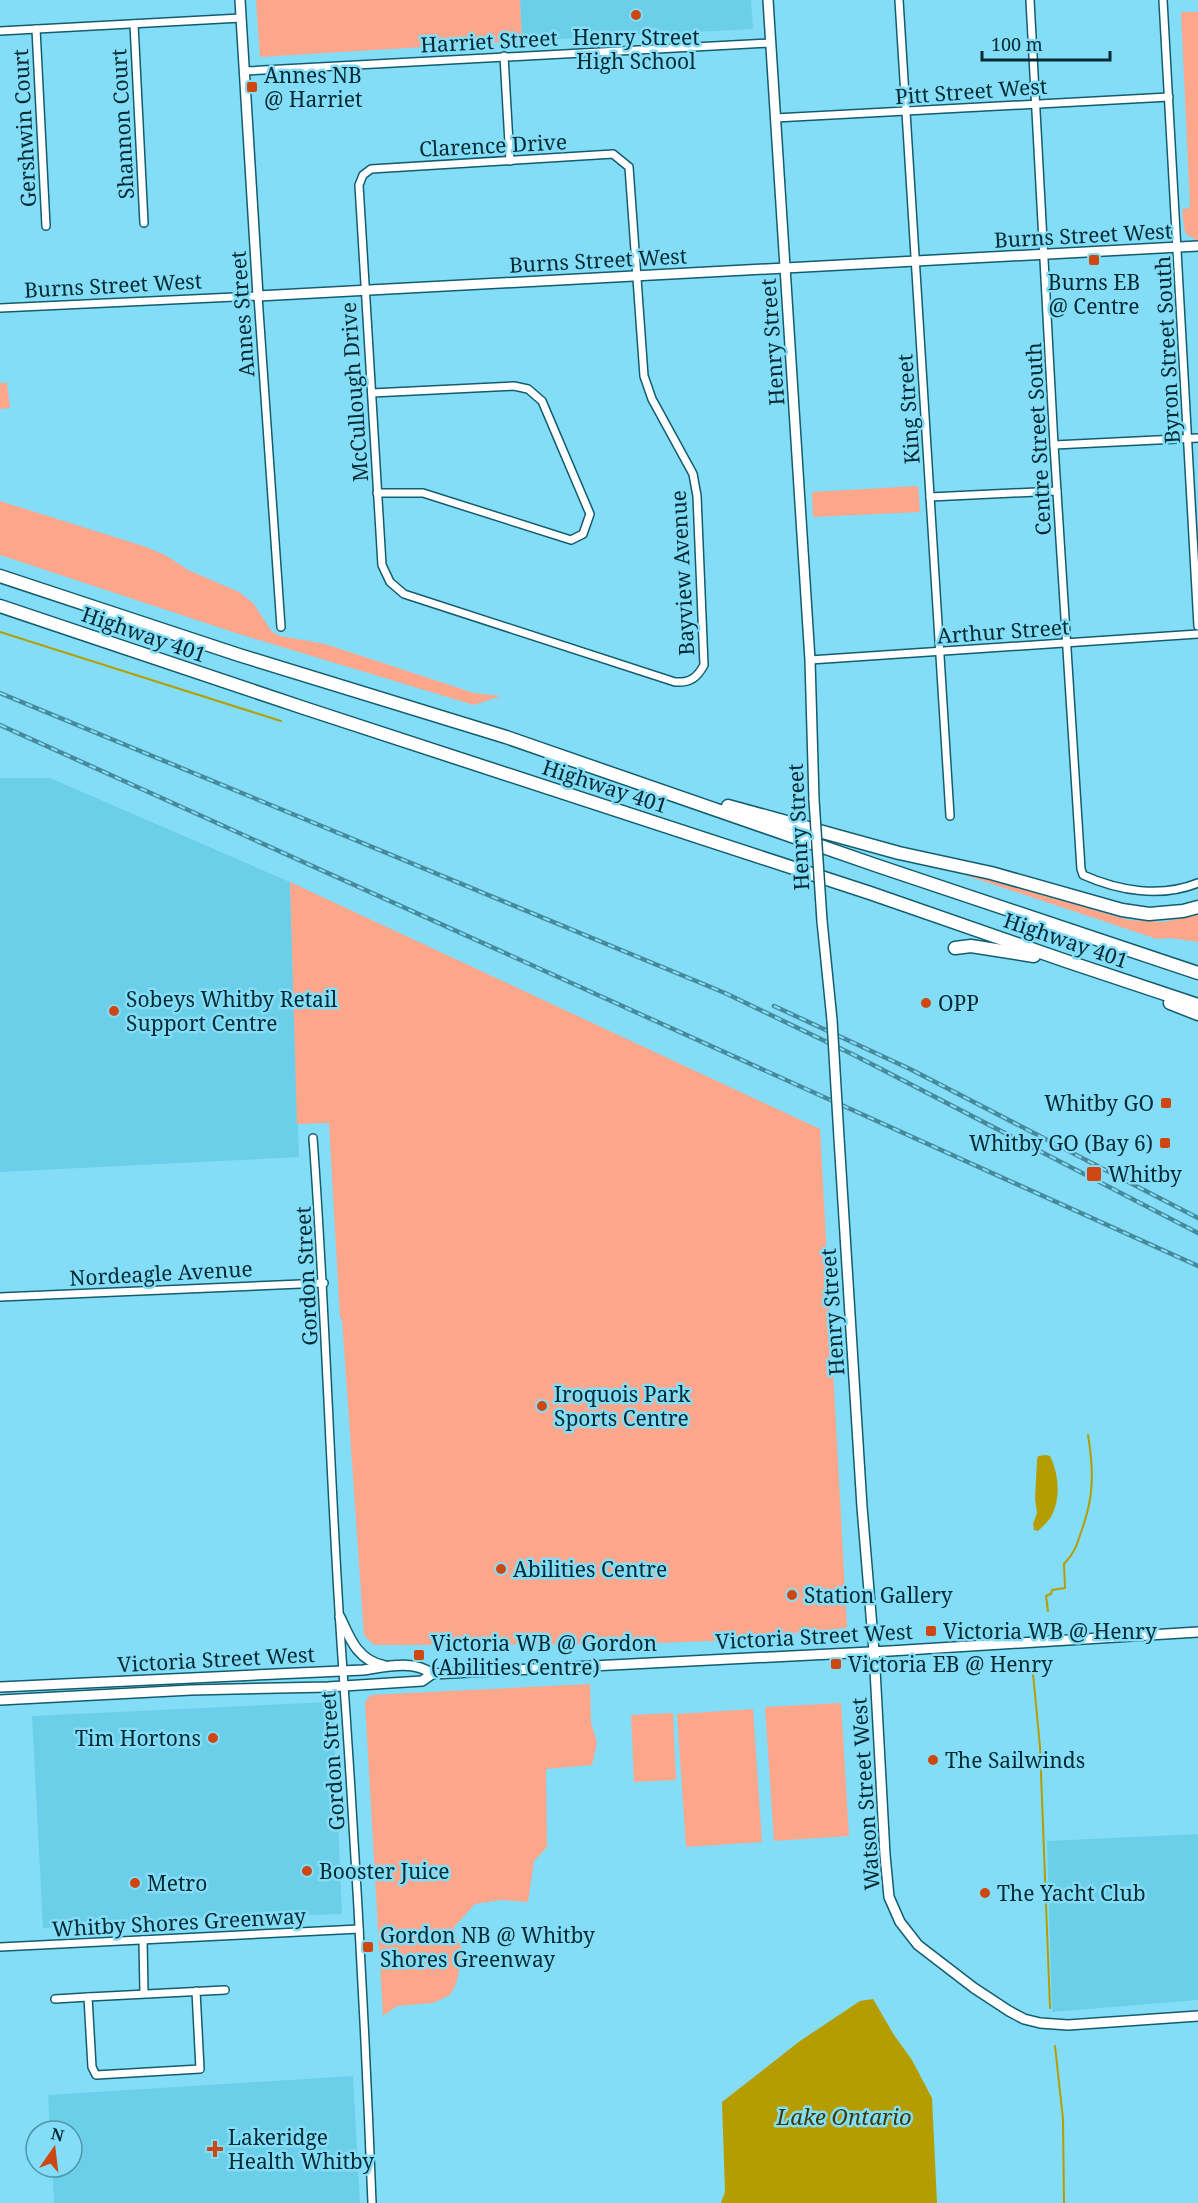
<svg xmlns="http://www.w3.org/2000/svg" width="1198" height="2203" font-family="'Noto Serif',serif">
<style>
.built{fill:#6ccfea}
.green{fill:#fca78c}
.water{fill:#b59d00}
.lines{fill:none;stroke-linecap:round;stroke-linejoin:round}
.stream{stroke:#b59d00;stroke-width:2}
.street-casing{stroke:#125d6e;stroke-width:10}
.secondary-casing{stroke:#125d6e;stroke-width:12}
.highway-casing{stroke:#125d6e;stroke-width:15}
.street{stroke:#fff;stroke-width:7}
.secondary{stroke:#fff;stroke-width:9}
.highway{stroke:#fff;stroke-width:12}
.rail-casing{stroke:#46899b;stroke-width:4.5}
.rail{stroke:#84ddf7;stroke-width:2;stroke-dasharray:7;stroke-linecap:butt}
.secondary-bridge-casing{stroke:#125d6e;stroke-width:12;stroke-linecap:butt}
.secondary-bridge{stroke:#fff;stroke-width:9}
.poi-dot{fill:#ce4713;stroke:#84ddf7;stroke-width:2}
.labels{text-anchor:middle;dominant-baseline:central;stroke-width:5;stroke-linejoin:round;paint-order:stroke}
.poi-label{font-size:21px;fill:#012a33;stroke:#84ddf7;text-anchor:start}
.street-label{font-size:21px;fill:#012a33;stroke:#84ddf7}
.water-label{font-size:22px;font-style:italic;fill:#423902;stroke:#84ddf7}
</style>
<rect width="100%" height="100%" fill="#84ddf7"/>
<!-- built -->
<g class="built">
<polygon points="520,0 751,0 753,29 522,41"/>
<polygon points="0,778 50,778 290,882 299,1157 0,1172"/>
<polygon points="329,1702 333,1709 342,1914 175,1919 43,1928 32,1716"/>
<polygon points="1198,1834 1198,2000 1052,2012 1047,1841"/>
<polygon points="353,2076 360,2203 54,2203 52,2167 72,2167 72,2131 50,2131 48,2095"/>
</g>
<!-- green -->
<g class="green">
<polygon points="256,0 520,0 522,41 260,57"/>
<polygon points="1181,12 1198,12 1198,240 1196,240 1185,233 1182,210 1190,207"/>
<polygon points="0,383 7,383 10,408 0,409"/>
<polygon points="918,486 920,512 813,517 812,492"/>
<polygon points="0,501 143,546 165,555 188,570 239,592 253,603 272,632 280,636 325,644 474,693 501,696 474,705 239,634 0,555"/>
<polygon points="953,871 984,878 1129,920 1162,922 1198,915 1198,942 1170,938 1157,939"/>
<polygon points="290,882 820,1129 847,1628 712,1641 626,1644 374,1645 364,1635 342,1319 340,1318 329,1123 297,1124"/>
<polygon points="590,1684 591,1722 597,1743 592,1765 546,1769 547,1847 534,1861 528,1902 501,1900 475,1904 454,1927 457,1940 464,1951 456,1984 450,1995 433,2003 397,2006 383,2016 365,1702 371,1695"/>
<polygon points="841,1703 849,1836 774,1841 765,1707"/>
<polygon points="753,1709 762,1842 686,1847 677,1714"/>
<polygon points="673,1713 676,1780 634,1782 631,1715"/>
</g>
<!-- water -->
<g class="water">
<path d="M1046,1455L1050,1456C1059,1474 1061,1499 1051,1517C1048,1522 1042,1527 1038,1531L1034,1530L1033,1524L1037,1513L1035,1499L1037,1460L1038,1456Z"/>
<polygon points="873,1999 894,2035 912,2060 932,2098 937,2203 721,2203 725,2192 722,2102 800,2041 860,2001"/>
</g>
<g class="lines">
<!-- stream -->
<g class="stream">
<polyline points="0,632 281,721"/>
<path d="M1048,1611L1046,1596L1051,1594L1052,1590L1065,1588L1064,1564C1074,1554 1077,1545 1081,1532C1094,1498 1094,1471 1088,1435"/>
<polyline points="1032,1663 1040,1747 1050,2008"/>
<polyline points="1055,2046 1063,2119 1064,2203"/>
</g>
<!-- street casing -->
<g class="street-casing">
<g id="street">
<polyline points="899,0 950,816"/>
<path d="M1030,0L1054,445L1081,869L1083,875C1119,891 1161,898 1198,883"/>
<polyline points="1163,0 1198,626"/>
<polyline points="134,24 144,223"/>
<polyline points="36,29 46,226"/>
<polyline points="0,31 241,18"/>
<polyline points="504,56 510,161"/>
<polyline points="245,71 770,43"/>
<polyline points="775,118 1169,97"/>
<path d="M613,154L629,167L644,376L652,399L693,474L697,496L704,665C697,678 690,683 675,682L404,594L390,582L382,565L359,185L363,175L371,169Z"/>
<polyline points="0,308 258,296 281,627"/>
<polyline points="372,393 514,386 528,389 542,401 590,514 583,534 571,540 423,493 377,493"/>
<polyline points="1054,445 1198,438"/>
<polyline points="930,497 1057,491"/>
<polyline points="810,660 1198,634"/>
<path d="M313,1138C326,1311 330,1484 342,1657C355,1839 365,2021 372,2203"/>
<polyline points="0,1297 324,1283"/>
<polyline points="143,1940 144,1993"/>
<polyline points="0,1947 359,1929"/>
<polyline points="196,1991 200,2069 96,2075 92,2067 88,1997 225,1990"/>
<polyline points="55,1999 88,1997"/>
</g>
</g>
<!-- secondary casing -->
<g class="secondary-casing">
<g id="secondary">
<polyline points="240,0 258,296 1198,246"/>
<polyline points="768,0 810,660 814,800"/>
<polyline points="822,921 832,1020"/>
<polyline points="839,1138 862,1507 874,1651 885,1855 889,1897 900,1922 918,1945 974,1988 1009,2011 1024,2019 1040,2023 1068,2025 1198,2016"/>
<path d="M340,1617C350,1639 358,1661 385,1666"/>
<path d="M0,1687L363,1670C384,1667 414,1659 432,1674"/>
<polyline points="0,1700 191,1690 328,1687 422,1681 432,1674 890,1651 1198,1632"/>
</g>
</g>
<!-- highway casing -->
<g class="highway-casing">
<g id="highway">
<polyline points="0,576 239,655 506,737 878,866 1198,973"/>
<polyline points="0,606 304,708 870,893 1066,961 1198,1005"/>
<polyline points="728,806 899,853 991,873 1122,910 1149,914 1183,911 1198,907"/>
<polyline points="955,948 971,946 1034,956"/>
<polyline points="1170,1003 1198,1014"/>
</g>
</g>
<!-- street -->
<use href="#street" class="street"/>
<!-- secondary -->
<use href="#secondary" class="secondary"/>
<!-- highway -->
<use href="#highway" class="highway"/>
<!-- rail casing -->
<g class="rail-casing">
<g id="rail">
<polyline points="0,693 725,993 854,1055 1198,1233"/>
<polyline points="0,725 1198,1266"/>
<polyline points="774,1006 910,1069 1198,1218"/>
</g>
</g>
<!-- rail -->
<use href="#rail" class="rail"/>
<!-- secondary-bridge casing -->
<g class="secondary-bridge-casing">
<g id="secondary-bridge">
<polyline points="814,800 822,921"/>
<polyline points="832,1020 839,1138"/>
</g>
</g>
<!-- secondary-bridge -->
<use href="#secondary-bridge" class="secondary-bridge"/>
</g>
<!-- markers -->
<g class="poi-dot">
<circle cx="636" cy="15" r="6"/>
<rect x="246" y="81" width="12" height="12" rx="3"/>
<rect x="1088" y="254" width="12" height="12" rx="3"/>
<circle cx="926" cy="1003" r="6"/>
<circle cx="114" cy="1011" r="6"/>
<rect x="1160" y="1097" width="12" height="12" rx="3"/>
<rect x="1159" y="1137" width="12" height="12" rx="3"/>
<rect x="1086" y="1166" width="16" height="16" rx="3"/>
<circle cx="542" cy="1406" r="6"/>
<circle cx="501" cy="1569" r="6"/>
<circle cx="792" cy="1595" r="6"/>
<rect x="925" y="1625" width="12" height="12" rx="3"/>
<rect x="413" y="1649" width="12" height="12" rx="3"/>
<rect x="830" y="1658" width="12" height="12" rx="3"/>
<circle cx="213" cy="1738" r="6"/>
<circle cx="933" cy="1760" r="6"/>
<circle cx="307" cy="1871" r="6"/>
<circle cx="135" cy="1883" r="6"/>
<circle cx="985" cy="1893" r="6"/>
<rect x="362" y="1941" width="12" height="12" rx="3"/>
<path d="M212 2140h6v6h6v6h-6v6h-6v-6h-6v-6h6z"/>
</g>
<g class="labels">
<!-- poi labels -->
<g class="poi-label">
<text x="636" y="37" text-anchor="middle">Henry Street<tspan x="636" dy="24">High School</tspan></text>
<text x="264" y="75">Annes NB<tspan x="264" dy="24">@ Harriet</tspan></text>
<text x="1094" y="282" text-anchor="middle">Burns EB<tspan x="1094" dy="24">@ Centre</tspan></text>
<text x="126" y="999">Sobeys Whitby Retail<tspan x="126" dy="24">Support Centre</tspan></text>
<text x="938" y="1003">OPP</text>
<text x="1154" y="1103" text-anchor="end">Whitby GO</text>
<text x="1153" y="1143" text-anchor="end">Whitby GO (Bay 6)</text>
<text x="1108" y="1174">Whitby</text>
<text x="554" y="1394">Iroquois Park<tspan x="554" dy="24">Sports Centre</tspan></text>
<text x="513" y="1569">Abilities Centre</text>
<text x="804" y="1595">Station Gallery</text>
<text x="943" y="1631">Victoria WB @ Henry</text>
<text x="431" y="1643">Victoria WB @ Gordon<tspan x="431" dy="24">(Abilities Centre)</tspan></text>
<text x="848" y="1664">Victoria EB @ Henry</text>
<text x="201" y="1738" text-anchor="end">Tim Hortons</text>
<text x="945" y="1760">The Sailwinds</text>
<text x="319" y="1871">Booster Juice</text>
<text x="147" y="1883">Metro</text>
<text x="997" y="1893">The Yacht Club</text>
<text x="380" y="1935">Gordon NB @ Whitby<tspan x="380" dy="24">Shores Greenway</tspan></text>
<text x="228" y="2137">Lakeridge<tspan x="228" dy="24">Health Whitby</tspan></text>
</g>
<!-- street labels -->
<g class="street-label">
<text transform="translate(489 41) rotate(-3)">Harriet Street</text>
<text transform="translate(971 91) rotate(-4)">Pitt Street West</text>
<text transform="translate(122 124) rotate(-93)">Shannon Court</text>
<text transform="translate(24 128) rotate(-93)">Gershwin Court</text>
<text transform="translate(493 145) rotate(-3)">Clarence Drive</text>
<text transform="translate(1083 235) rotate(-3)">Burns Street West</text>
<text transform="translate(598 260) rotate(-3)">Burns Street West</text>
<text transform="translate(113 285) rotate(-3)">Burns Street West</text>
<text transform="translate(242 314) rotate(-94)">Annes Street</text>
<text transform="translate(772 342) rotate(-94)">Henry Street</text>
<text transform="translate(1167 350) rotate(-93)">Byron Street South</text>
<text transform="translate(354 392) rotate(-94)">McCullough Drive</text>
<text transform="translate(908 409) rotate(-94)">King Street</text>
<text transform="translate(1038 439) rotate(-93)">Centre Street South</text>
<text transform="translate(682 573) rotate(-93)">Bayview Avenue</text>
<text transform="translate(1003 631) rotate(-4)">Arthur Street</text>
<text transform="translate(144 634) rotate(19)">Highway 401</text>
<text transform="translate(605 786) rotate(18)">Highway 401</text>
<text transform="translate(798 827) rotate(-93)">Henry Street</text>
<text transform="translate(1066 940) rotate(19)">Highway 401</text>
<text transform="translate(161 1273) rotate(-3)">Nordeagle Avenue</text>
<text transform="translate(306 1276) rotate(-93)">Gordon Street</text>
<text transform="translate(832 1312) rotate(-94)">Henry Street</text>
<text transform="translate(814 1636) rotate(-3)">Victoria Street West</text>
<text transform="translate(216 1659) rotate(-3)">Victoria Street West</text>
<text transform="translate(332 1761) rotate(-94)">Gordon Street</text>
<text transform="translate(865 1794) rotate(-94)">Watson Street West</text>
<text transform="translate(179 1922) rotate(-3)">Whitby Shores Greenway</text>
</g>
<!-- water labels -->
<g class="water-label">
<text x="844" y="2116">Lake Ontario</text>
</g>
</g>
<!-- north arrow -->
<g transform="translate(54 2149) rotate(14)"><circle r="28" fill="#84ddf7" stroke="#5095a9" stroke-width="1.5"/>
<path d="M0-4.5L10 22L0 15L-10 22Z" fill="#ce4713"/>
<text y="-9" font-size="16" font-weight="bold" text-anchor="middle" fill="#012a33">N</text>
</g>
<!-- scale -->
<path d="M982 51v9h128v-9" fill="none" stroke="#012a33" stroke-width="3"/>
<text x="991" y="51" font-size="18" fill="#012a33" stroke="#84ddf7" stroke-width="4.5" paint-order="stroke">100 m</text>
</svg>
